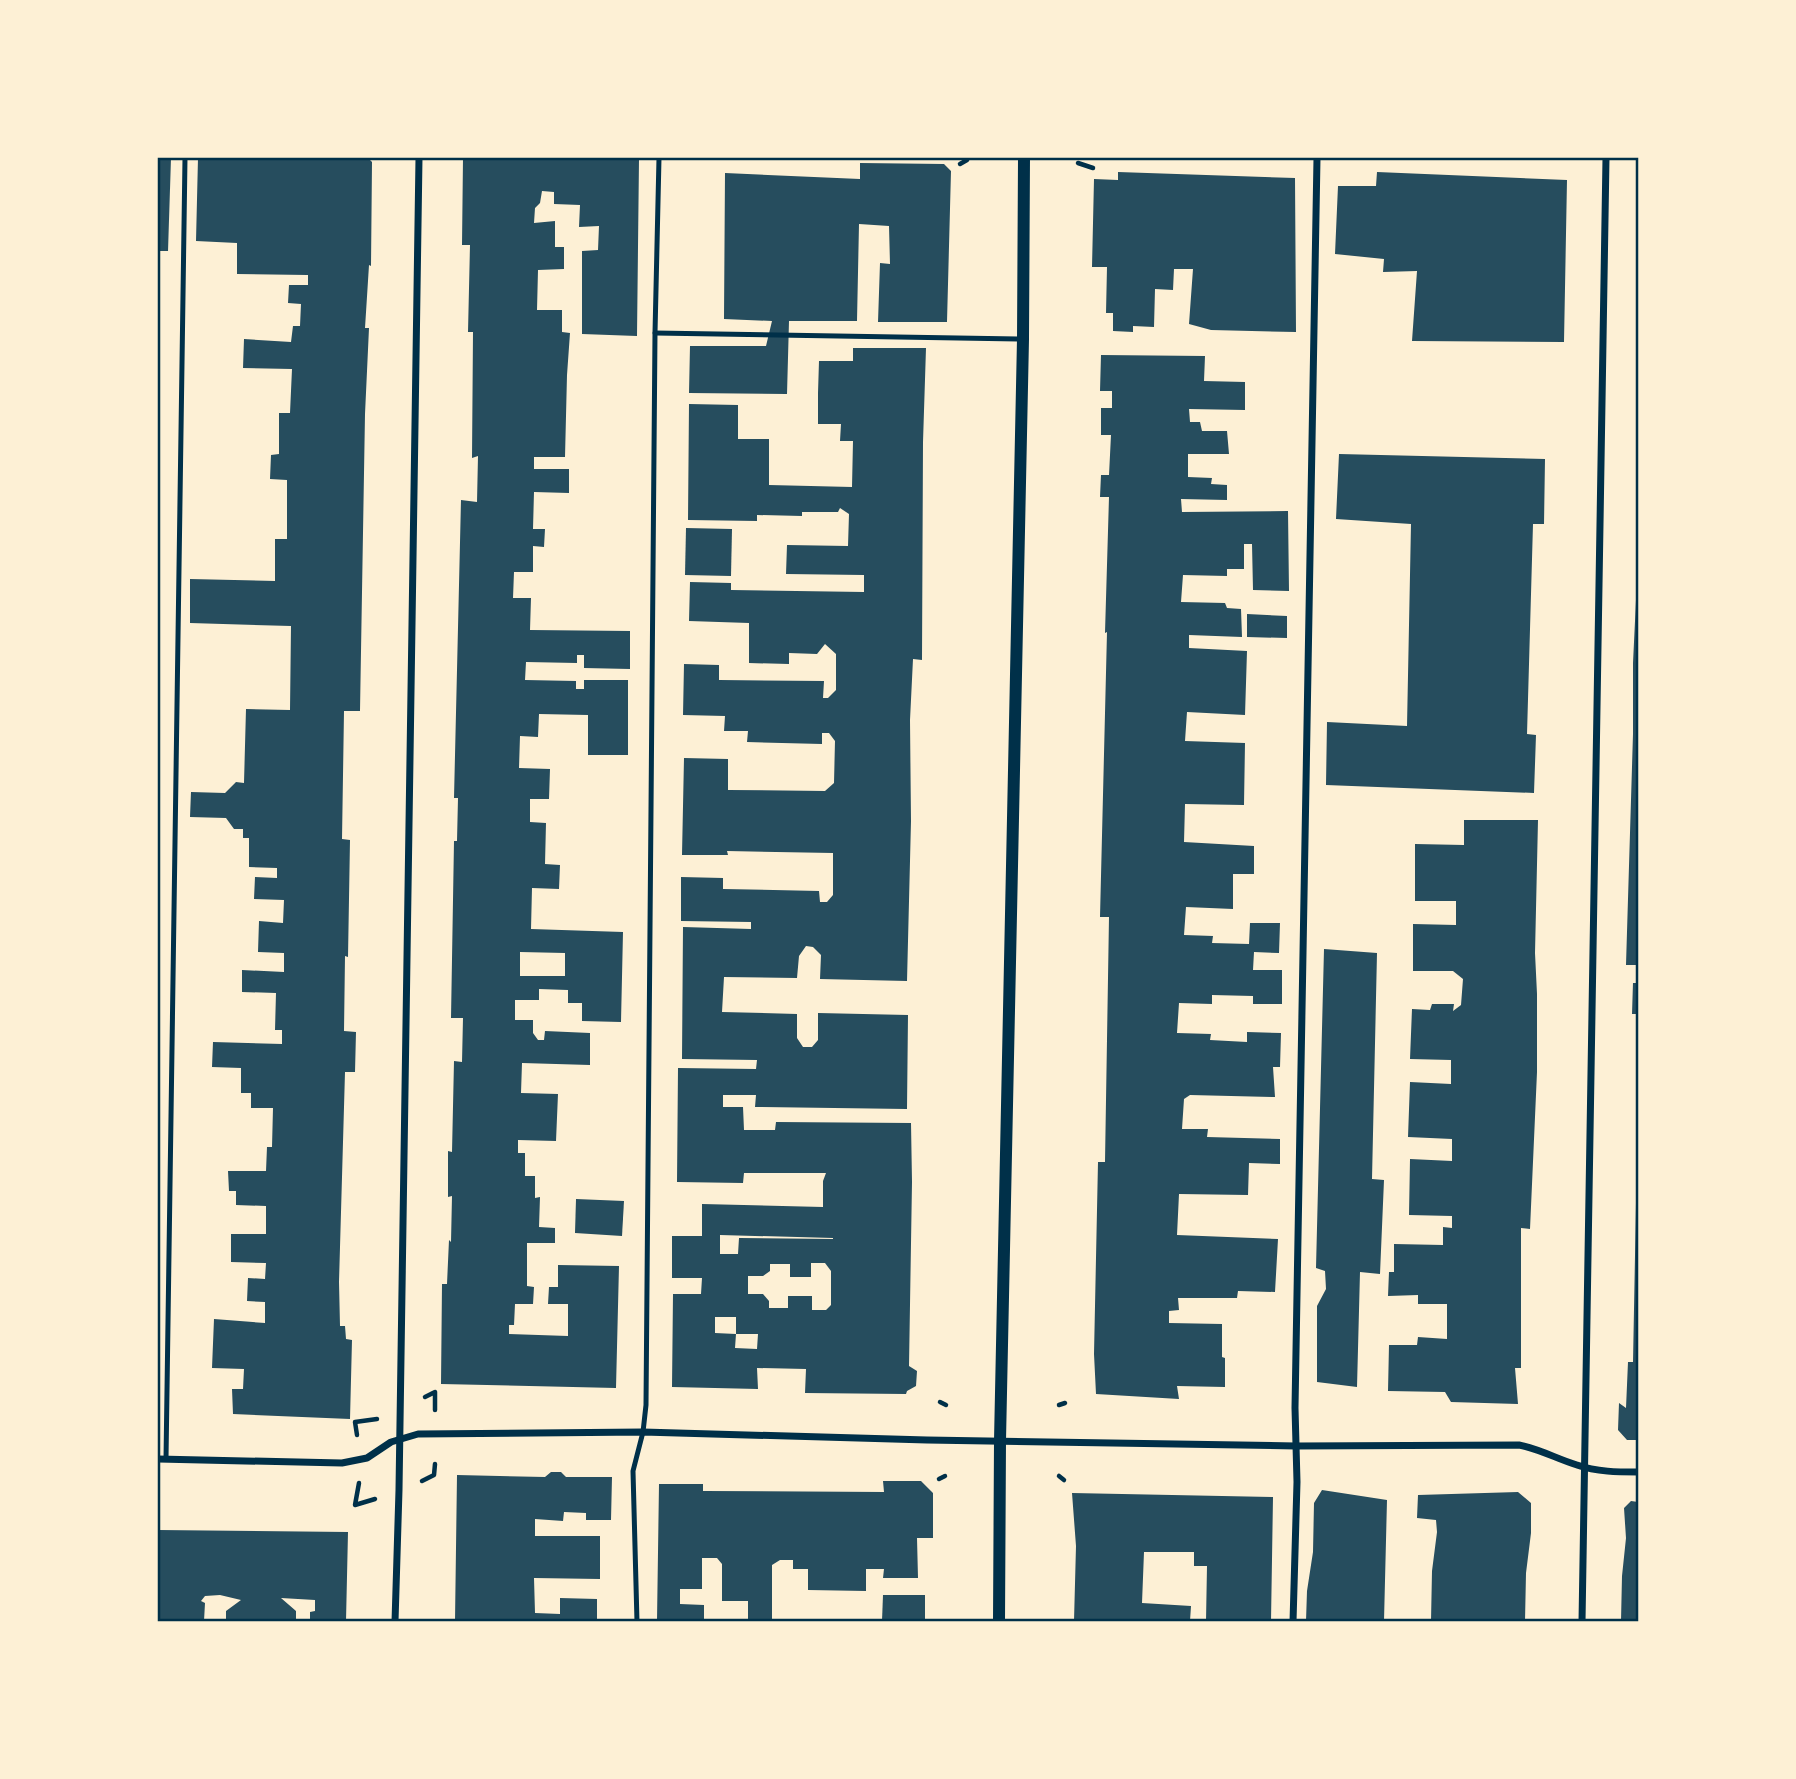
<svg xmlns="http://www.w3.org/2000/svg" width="1796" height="1779" font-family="Ubuntu,sans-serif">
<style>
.building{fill:#264d5e;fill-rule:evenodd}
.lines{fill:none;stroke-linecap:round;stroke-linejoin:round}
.path{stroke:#003049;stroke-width:4.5}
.service{stroke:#003049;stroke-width:5}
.minor{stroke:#003049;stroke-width:7}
.tertiary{stroke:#003049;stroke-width:12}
.neatline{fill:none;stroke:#003049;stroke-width:2.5}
</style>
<rect width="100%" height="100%" fill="#fdf0d5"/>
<!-- building -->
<g class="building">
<polygon points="158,158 171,158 168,251 158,251"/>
<polygon points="198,158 368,158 372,162 371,266 369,265 365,328 369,328 365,414 360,711 344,711 342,839 350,840 348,957 345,956 344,1031 356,1032 355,1072 345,1072 339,1282 340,1326 345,1326 346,1339 352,1340 350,1419 233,1414 232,1389 243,1389 244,1369 212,1368 214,1319 265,1323 265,1302 247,1301 248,1278 265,1279 266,1263 231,1262 231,1234 266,1234 266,1206 236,1205 236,1191 229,1191 228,1171 266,1171 267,1147 272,1147 273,1108 251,1108 251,1093 241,1093 241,1068 212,1067 213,1042 282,1044 282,1030 275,1030 276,993 242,992 242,970 284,972 284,953 258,952 259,921 283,923 284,900 254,899 255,877 277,878 277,868 249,867 249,838 243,838 243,829 234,829 226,818 190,817 191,792 225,793 236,782 244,783 246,709 290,710 291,626 190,623 190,579 275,581 275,539 287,539 287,480 270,479 271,455 279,454 279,413 290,413 292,369 243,368 244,339 291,342 293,326 300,326 301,304 288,303 289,285 308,285 308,275 237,274 237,243 196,241"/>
<path d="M463,158L639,159L637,336L582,334V251L598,250L599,226L579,227L580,205L554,204V192L542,191L540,203L535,208L534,223L555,221V247H564V269L538,270L537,310H562V332L570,333L567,375L565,457H534V469H569V493L534,492L533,529H545L544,547L533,546V572H514L513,598H531L530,630L630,631V669L584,668V655H577V663L526,662L525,680L576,681V689H584V680H628V755H588V715L539,714L538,737L520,736L519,768L550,769L549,799H530V822L546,823L545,864L560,865L559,889L532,888L531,929L623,932L621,1022L582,1021V1003H568V990L539,989V1000H515V1020H533V1033L538,1040H544L545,1031L590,1033V1065L522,1063L521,1093L558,1094L556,1141L518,1140V1153H525V1176H535V1198L540,1197L539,1227L555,1228V1243H527V1286L534,1287L533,1304H515L514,1325H509V1334L568,1336V1304H548L549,1287H558V1265L619,1266L616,1388L441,1384L442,1284H447L449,1240L451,1242L452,1196L448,1197V1151L452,1152L454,1061L462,1062L463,1018H451L454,841H457L458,798H454L461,500L477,502L478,456L472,458L473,332H468L470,245H462ZM520,952L565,953V976H520Z"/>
<polygon points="860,163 944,164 951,171 947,322 878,322 880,263 890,264 889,226 859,224 857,321 789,321 787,394 689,393 690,346 766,346 772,321 724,319 725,173 860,179"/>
<polygon points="1118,172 1295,178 1296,332 1211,330 1189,324 1193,269 1174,269 1173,290 1155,289 1154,327 1133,326 1133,332 1113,331 1113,313 1106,313 1107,267 1092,267 1094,179 1118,180"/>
<polygon points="1377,172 1567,180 1564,342 1412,341 1417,271 1383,272 1384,259 1335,254 1338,186 1376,186"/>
<path d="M853,348H926L923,442L922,660L913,659L910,720L911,821L907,981L820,979L821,955L813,947L806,946L799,956L797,978L724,977L722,1012L797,1014V1038L803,1047H812L818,1040V1013L908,1015L907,1109L755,1107L756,1095H723V1107H743L744,1130H775L776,1122L911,1123L912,1182L909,1366L917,1371L916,1386L907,1391L906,1394L805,1393L806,1369L757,1368L758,1389L672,1387L673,1294H701L702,1278H672V1236H702V1204L823,1207V1181L826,1173H744L743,1183L677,1182L678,1068L756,1069L757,1060L682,1059L683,927L751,929V922L681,921V877L723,878V889L819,891L820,902H827L833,895V853L727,851L728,855H682L684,758L728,759V790L825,791L834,783L835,741L829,733H822V744L747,742L748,731H724L725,716L683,715L684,664L719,665V680L824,681L823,698H828L836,690V654L825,644L817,654L789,653V664L749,663V623L689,621L690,582L731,583V590L864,592V575L786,574L787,545L848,546L849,514L840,508L838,512H802V516L757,515V521L688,520L689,404L738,405V439H769V485L852,487L853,441H840L841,424H818V393L819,361H853ZM720,1235L833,1238V1239L739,1238L738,1254H720ZM811,1263H825L831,1271V1305L826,1310H812V1296H788V1308H769V1301L763,1294H748V1276H763L770,1271V1264H790V1277H811ZM715,1317H736V1334H758L757,1349L735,1348L736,1334L715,1333Z"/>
<polygon points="1101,355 1205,356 1204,381 1245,382 1245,410 1189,409 1190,422 1200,422 1202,431 1227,431 1229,454 1188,454 1188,477 1212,478 1211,484 1227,485 1227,500 1181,499 1182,512 1288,511 1289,591 1253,590 1252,544 1244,544 1244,569 1227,569 1227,576 1183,575 1181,602 1225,603 1227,608 1241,609 1242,637 1189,635 1189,648 1247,651 1245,715 1187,712 1185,741 1245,743 1244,805 1185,804 1184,842 1254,846 1254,874 1233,874 1233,909 1186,907 1184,935 1213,936 1212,943 1249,944 1250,923 1280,923 1279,953 1254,952 1253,970 1282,970 1282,1004 1253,1004 1253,996 1212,995 1212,1004 1179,1003 1177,1033 1211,1034 1210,1040 1247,1042 1247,1032 1281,1033 1280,1067 1273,1067 1275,1097 1190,1095 1184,1099 1182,1129 1208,1129 1207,1137 1280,1139 1280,1164 1249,1163 1248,1195 1179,1194 1177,1235 1278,1239 1275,1292 1238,1291 1237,1298 1178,1298 1179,1310 1169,1311 1169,1323 1222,1324 1222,1357 1225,1358 1225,1387 1177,1386 1179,1399 1096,1394 1094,1354 1098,1162 1105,1162 1109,917 1100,917 1107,632 1105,633 1109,497 1100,497 1101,475 1109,475 1111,435 1101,435 1101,408 1112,408 1112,391 1100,391"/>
<polygon points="1339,454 1545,459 1544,524 1533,524 1527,734 1536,735 1534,793 1326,785 1327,722 1407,726 1411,524 1336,519"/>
<polygon points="686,528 732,529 731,576 685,575"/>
<polygon points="1636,600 1638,600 1638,965 1626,965 1633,734 1633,663"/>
<polygon points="1247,614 1287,616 1287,638 1247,637"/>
<polygon points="1464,820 1538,820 1535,953 1537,994 1537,1072 1530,1229 1521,1228 1521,1368 1515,1368 1518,1404 1451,1402 1445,1392 1388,1391 1389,1345 1417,1345 1418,1337 1447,1339 1447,1304 1418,1304 1418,1295 1388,1296 1389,1272 1394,1272 1394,1244 1443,1245 1443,1227 1452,1228 1452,1216 1409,1215 1410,1159 1452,1161 1452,1139 1408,1137 1410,1082 1451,1084 1451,1060 1410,1059 1412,1009 1430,1010 1432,1004 1454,1004 1453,1011 1461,1005 1463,979 1453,971 1413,971 1413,924 1456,925 1456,901 1415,901 1415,844 1464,845"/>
<polygon points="1324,949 1377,953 1372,1179 1384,1180 1380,1274 1360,1272 1357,1387 1317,1382 1317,1306 1326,1289 1325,1271 1316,1268"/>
<polygon points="1633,983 1638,983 1638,1014 1632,1014"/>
<polygon points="576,1199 624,1201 622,1236 575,1233"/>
<polygon points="1636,1203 1638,1203 1638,1440 1627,1440 1618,1430 1619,1403 1626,1408 1628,1362 1633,1362"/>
<polygon points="551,1472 561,1472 566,1477 612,1477 611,1520 586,1520 586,1513 564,1512 563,1521 535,1519 535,1536 600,1536 600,1579 534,1578 535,1613 560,1614 560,1598 597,1599 597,1621 455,1621 457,1475 545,1477"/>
<polygon points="883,1481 921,1481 933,1493 933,1538 917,1538 918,1578 883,1578 884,1569 866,1569 866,1591 808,1590 808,1569 793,1569 793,1560 780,1560 772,1565 772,1621 748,1621 748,1601 722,1601 722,1564 717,1558 702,1558 702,1589 680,1589 680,1604 704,1605 704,1621 657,1621 659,1484 703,1484 703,1491 884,1492"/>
<polygon points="1322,1490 1387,1500 1384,1621 1306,1621 1307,1591 1313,1552 1314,1503"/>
<polygon points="1518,1492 1531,1503 1531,1533 1526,1573 1525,1621 1431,1621 1432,1571 1437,1532 1436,1520 1417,1518 1418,1495"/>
<polygon points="1072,1493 1273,1497 1271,1621 1206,1621 1207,1566 1194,1566 1194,1552 1144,1552 1142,1603 1191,1606 1190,1621 1074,1621 1076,1546"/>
<polygon points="1631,1501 1638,1502 1638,1621 1621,1621 1622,1576 1626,1538 1624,1508"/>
<polygon points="158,1530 348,1532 346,1621 310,1621 310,1612 315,1611 315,1600 281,1598 296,1611 296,1621 226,1621 226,1611 241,1600 220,1595 205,1596 201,1601 205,1603 204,1621 158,1621"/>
<polygon points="883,1595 925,1595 925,1621 882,1621"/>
</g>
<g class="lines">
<!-- path -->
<g class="path">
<polyline points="1078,163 1093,168"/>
<polyline points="960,164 967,160"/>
<polyline points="425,1397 435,1392 435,1410"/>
<polyline points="940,1402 946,1405"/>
<polyline points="1059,1405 1065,1403"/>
<polyline points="357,1435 355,1422 377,1419"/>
<polyline points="1059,1476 1064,1480"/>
<polyline points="939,1479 945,1476"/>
<polyline points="422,1481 434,1475 435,1464"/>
<polyline points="359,1483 355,1505 375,1499"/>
</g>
<!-- service -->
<g class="service">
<polyline points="655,333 1022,339"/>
<polyline points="166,1459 185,158"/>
<polyline points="637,1622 633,1471 643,1432 646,1405 655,333 659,158"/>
</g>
<!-- minor -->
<g class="minor">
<path d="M158,1459L342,1463L367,1458L391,1442L418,1434L643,1432L927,1440L1296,1446L1519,1445C1540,1449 1557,1459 1577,1465C1597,1472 1618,1472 1638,1472"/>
<polyline points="395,1622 399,1490 419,158"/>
<polyline points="1293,1622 1297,1482 1295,1408 1317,158"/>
<polyline points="1582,1622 1606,158"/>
</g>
<!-- tertiary -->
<polyline class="tertiary" points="999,1622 1000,1441 1023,339 1024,158"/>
</g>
<!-- border -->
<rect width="1796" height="1779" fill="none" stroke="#fdf0d5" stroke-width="318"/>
<rect x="159" y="159" width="1478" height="1461" class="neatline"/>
</svg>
